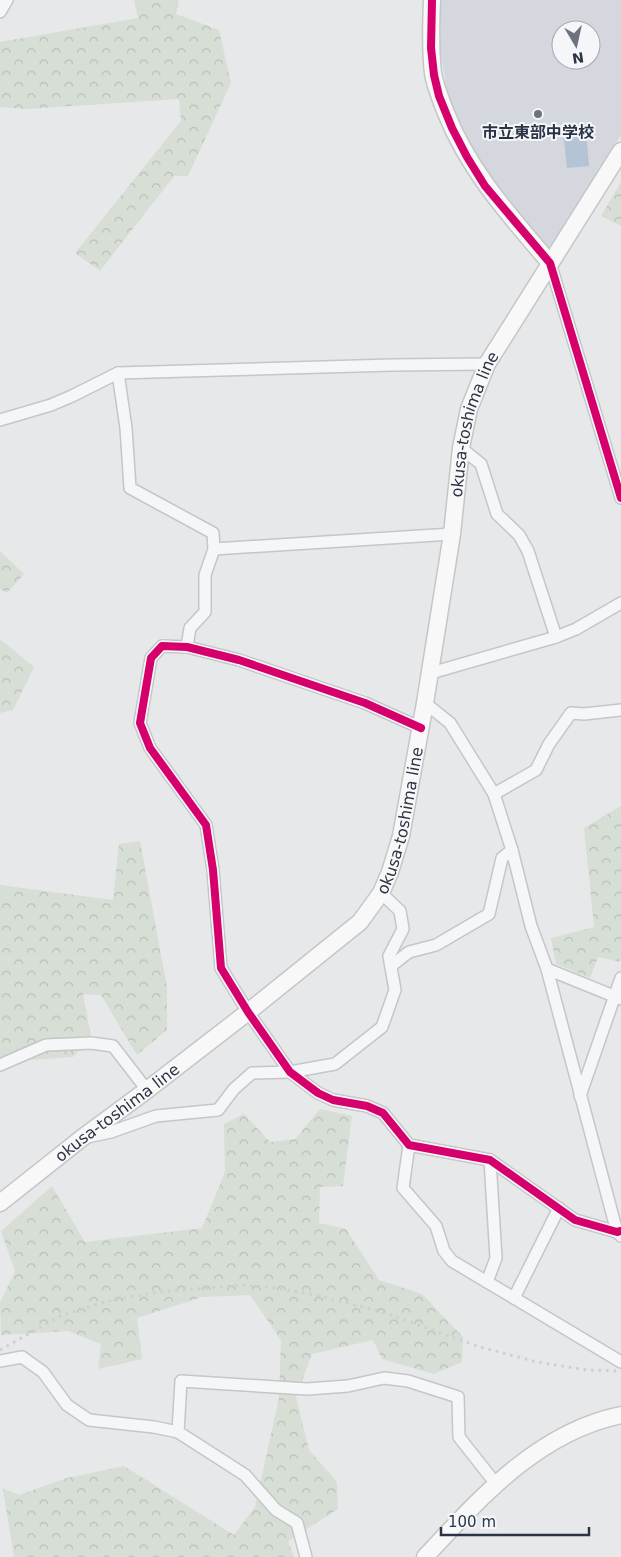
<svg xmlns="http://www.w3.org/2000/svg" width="621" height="1557" font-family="'DejaVu Sans','Noto Sans JP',sans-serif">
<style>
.built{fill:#d4d7dd;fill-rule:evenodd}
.forest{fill:url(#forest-crowns)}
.water{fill:#b4c4d5}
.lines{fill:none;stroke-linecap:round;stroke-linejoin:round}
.street-casing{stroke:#c4c6c8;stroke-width:14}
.secondary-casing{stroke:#c4c6c8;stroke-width:19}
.street{stroke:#f5f6f7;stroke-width:11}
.secondary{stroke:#f8f8f8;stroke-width:16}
.rail{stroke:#cecfd2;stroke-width:3;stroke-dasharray:2.5 5;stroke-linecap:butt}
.cycleway-casing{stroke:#f4f6f9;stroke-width:11}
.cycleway{stroke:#d6006c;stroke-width:8}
.poi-dot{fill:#6c737f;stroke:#f4f6f9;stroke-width:2}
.labels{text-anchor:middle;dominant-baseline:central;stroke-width:4;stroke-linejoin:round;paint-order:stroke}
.poi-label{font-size:16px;font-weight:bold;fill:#2b3445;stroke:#f4f6f9}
.street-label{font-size:16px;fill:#2b3445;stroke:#f4f6f9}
</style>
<defs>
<pattern id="forest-crowns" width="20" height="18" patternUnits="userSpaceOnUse" patternTransform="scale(1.25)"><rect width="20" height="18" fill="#d6ded6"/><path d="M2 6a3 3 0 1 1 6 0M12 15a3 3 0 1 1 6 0" fill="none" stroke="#b8bfb9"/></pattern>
</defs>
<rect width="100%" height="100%" fill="#e6e8ea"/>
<!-- built -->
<path class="built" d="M441,0H621V135L555,243L547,248L510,209L472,152L447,93L440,47ZM561,30H591V60H561Z"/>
<!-- forest -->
<g class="forest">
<polygon points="134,0 179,0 176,14 219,30 231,83 188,176 174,176 100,271 75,253 181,121 179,99 27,109 0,107 0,42 138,18"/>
<polygon points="621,182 621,226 601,216"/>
<polygon points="0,551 24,574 7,593 0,589"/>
<polygon points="0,639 34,667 13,710 0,713"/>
<polygon points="621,806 621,957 619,962 598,957 590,978 556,964 551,938 594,927 584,828"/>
<polygon points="140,841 167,987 167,1030 137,1055 101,995 83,994 91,1036 73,1057 0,1062 0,885 113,900 119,844"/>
<polygon points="320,1109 352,1116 343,1186 320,1187 319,1223 346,1229 379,1280 422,1294 463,1337 462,1362 434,1374 382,1359 373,1340 312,1354 296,1397 309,1450 337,1482 338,1509 288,1541 294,1557 14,1557 3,1489 19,1495 67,1478 124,1466 234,1535 255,1507 279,1398 281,1340 250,1295 202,1297 137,1318 142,1359 98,1369 101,1344 68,1331 1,1335 0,1303 15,1271 1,1231 52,1186 85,1242 202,1228 225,1172 224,1124 244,1114 270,1142 295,1139"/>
</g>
<!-- water -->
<polygon class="water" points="586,130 589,166 567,168 563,132"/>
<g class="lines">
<!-- street casing -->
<g class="street-casing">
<g id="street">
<polyline points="0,12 7,0"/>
<polyline points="550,263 621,498"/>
<polyline points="118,373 126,428 130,488 213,533 214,549 205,575 205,612 190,628 187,647"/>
<polyline points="0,420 51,405 72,396 118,373 392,365 487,364"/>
<polyline points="461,448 481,464 497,514 519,535 528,551 556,637"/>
<polyline points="214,549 452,534"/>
<polyline points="431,673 556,637 576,629 621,603"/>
<polyline points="425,703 450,723 494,794 512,850 531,926 547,969 617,1232 621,1236"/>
<polyline points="421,728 365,703 239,660 187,647 162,646 151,658 140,723 150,748 206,825 213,870 221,968 248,1012 290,1072 318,1093 333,1100 367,1106 383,1113 409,1145 490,1160 575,1220 617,1232 621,1231"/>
<polyline points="494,794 536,770 549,744 571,713 584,714 621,710"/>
<polyline points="391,966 409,952 436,945 489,914 502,858 512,850"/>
<polyline points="547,969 621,999"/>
<polyline points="0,1065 46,1045 91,1043 113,1046 147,1090"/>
<polyline points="580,1096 621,978"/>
<polyline points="87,1137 111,1132 156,1116 218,1110 234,1089 252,1073 290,1072 335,1064 382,1027 395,990 389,956 403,929 400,911 381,893"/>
<polyline points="409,1145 403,1188 436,1226 444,1251 452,1261 621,1362"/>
<polyline points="487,1282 496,1258 490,1160"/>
<polyline points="514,1298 559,1208"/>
<polyline points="0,1361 22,1357 43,1372 67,1405 89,1420 154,1427 178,1432 245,1475 276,1510 297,1523 306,1557"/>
<polyline points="178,1432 181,1381 307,1389 348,1386 384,1378 408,1381 458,1397 459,1437 496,1484"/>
</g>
</g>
<!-- secondary casing -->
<g class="secondary-casing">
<g id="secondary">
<path d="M432,0C431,24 430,48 433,73C435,86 441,100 446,113C469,171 510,216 550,263"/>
<path id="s1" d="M0,1203L82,1138L147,1090L248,1012L360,922L381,893L390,872L401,836L425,703L452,534L461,448L469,409L487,364L621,151"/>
<path d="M425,1557C480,1498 538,1432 621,1415"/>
</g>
</g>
<!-- street -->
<use href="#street" class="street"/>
<!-- secondary -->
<use href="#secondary" class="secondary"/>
<!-- rail -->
<polyline class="rail" points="0,1350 60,1316 108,1301 158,1292 243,1285 276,1288 310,1294 379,1311 480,1347 537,1362 587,1370 621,1371"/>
<!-- cycleway casing -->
<g class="cycleway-casing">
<g id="cycleway">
<polyline points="432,0 431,48 434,75 439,96 452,128 467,157 485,186 550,263 621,498"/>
<polyline points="421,728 365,703 239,660 187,647 162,646 151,658 140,723 150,748 206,825 213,870 221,968 248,1012 290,1072 318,1093 333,1100 367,1106 383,1113 409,1145 490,1160 575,1220 617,1232 621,1231"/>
</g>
</g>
<!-- cycleway -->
<use href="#cycleway" class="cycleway"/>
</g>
<!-- markers -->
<circle class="poi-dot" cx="538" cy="114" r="5"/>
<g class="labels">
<!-- poi labels -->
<g class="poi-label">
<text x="538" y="132">市立東部中学校</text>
</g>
<!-- street labels -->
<g class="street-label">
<text stroke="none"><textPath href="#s1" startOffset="972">okusa-toshima line</textPath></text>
<text stroke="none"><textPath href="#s1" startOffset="568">okusa-toshima line</textPath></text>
<text stroke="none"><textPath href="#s1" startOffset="148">okusa-toshima line</textPath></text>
</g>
</g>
<!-- north arrow -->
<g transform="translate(576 45) rotate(171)"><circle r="24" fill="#f4f6f9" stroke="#a4a8b1"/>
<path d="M0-4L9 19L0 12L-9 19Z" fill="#6c737f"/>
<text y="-8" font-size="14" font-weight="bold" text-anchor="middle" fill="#2b3445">N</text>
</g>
<!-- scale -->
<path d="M441 1527v8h148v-8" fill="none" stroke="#2b3445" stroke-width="2.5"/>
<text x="448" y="1527" font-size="15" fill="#2b3445" stroke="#f4f6f9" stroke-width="4" paint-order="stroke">100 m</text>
</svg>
